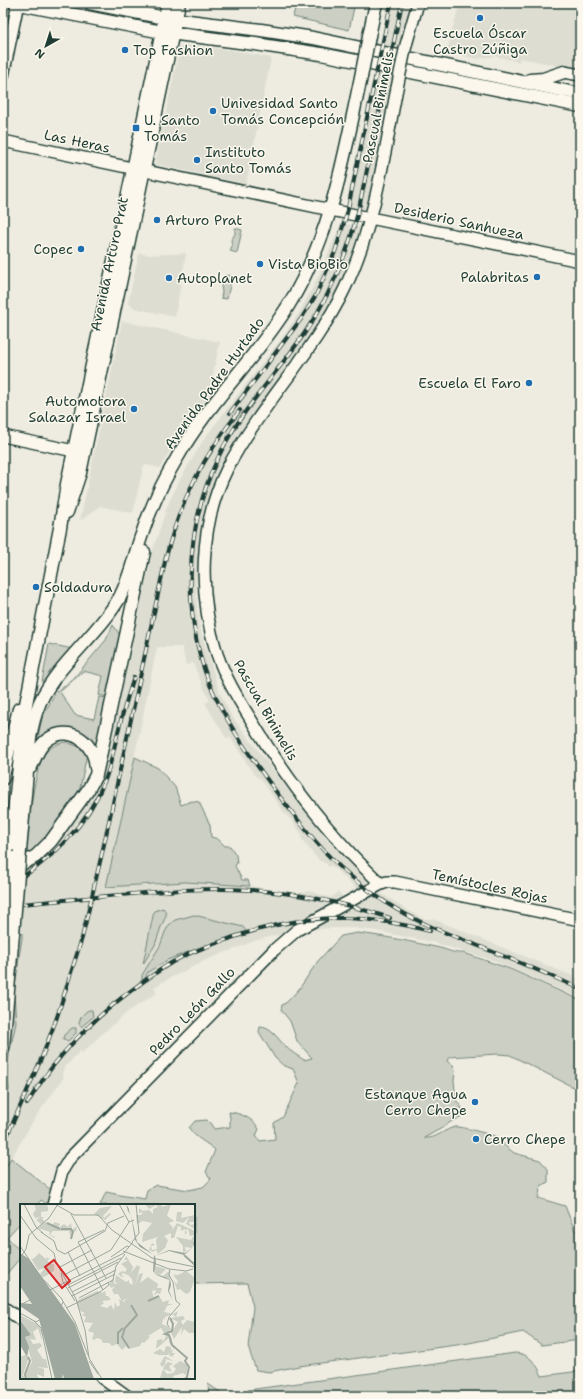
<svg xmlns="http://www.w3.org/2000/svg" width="583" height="1399" font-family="'Shantell Sans',sans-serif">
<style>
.built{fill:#ddddd2;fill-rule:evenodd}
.green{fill:#cbcfc4;stroke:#75867c}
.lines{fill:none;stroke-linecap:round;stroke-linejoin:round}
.secondary-casing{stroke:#1f3d34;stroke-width:14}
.primary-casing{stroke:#1f3d34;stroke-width:15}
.secondary{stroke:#fbf7ec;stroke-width:11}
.primary{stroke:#fbf7ec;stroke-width:12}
.rail-casing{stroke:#1f3d34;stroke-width:4}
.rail{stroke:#fbf7ec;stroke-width:2.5;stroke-dasharray:8;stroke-linecap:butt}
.secondary-bridge-casing{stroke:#1f3d34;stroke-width:14;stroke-linecap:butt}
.primary-bridge-casing{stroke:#1f3d34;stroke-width:15;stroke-linecap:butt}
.secondary-bridge{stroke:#fbf7ec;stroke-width:11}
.primary-bridge{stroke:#fbf7ec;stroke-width:12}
.poi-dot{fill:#1f6fb2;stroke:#fbf7ec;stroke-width:1.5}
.labels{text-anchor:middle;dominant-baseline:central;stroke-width:3;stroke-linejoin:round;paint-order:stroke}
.poi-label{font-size:14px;fill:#1f3d34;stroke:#fbf7ec;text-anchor:start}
.street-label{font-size:14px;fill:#1f3d34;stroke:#fbf7ec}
.inset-river{fill:none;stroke:#9fa89f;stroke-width:2}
.inset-road{fill:none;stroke:#9ba69c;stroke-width:1}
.view{fill:#d62828;fill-opacity:0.15;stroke:#d62828;stroke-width:2}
.inset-edge{fill:none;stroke:#1f3d34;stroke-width:2}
</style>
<rect width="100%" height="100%" fill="#eeece1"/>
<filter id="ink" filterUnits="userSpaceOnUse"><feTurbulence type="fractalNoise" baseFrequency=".025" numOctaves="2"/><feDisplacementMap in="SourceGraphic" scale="8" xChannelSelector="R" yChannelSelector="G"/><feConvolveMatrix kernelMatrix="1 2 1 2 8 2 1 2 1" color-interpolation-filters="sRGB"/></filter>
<g filter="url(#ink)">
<!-- built -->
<g class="built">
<polygon points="388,3 413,3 367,213 346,209"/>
<polygon points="460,3 580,3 580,70 520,58 519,62 495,56 477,59 447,52 451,34"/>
<polygon points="184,45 232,50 271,58 246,184 155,164 179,51 182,46"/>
<path d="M341,223L362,227L349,263L338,289L306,341L241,431L227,454L213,485L201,528L196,583L197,609L200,627L204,642L220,693L231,715L328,841L379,892L404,908L423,919H433L580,979V998L492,960L432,942L376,931L354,928H332L295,931L257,940L206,960L168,979L154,987L157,993L129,1011L104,1032L82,1053L80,1051L65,1067L62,1074L64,1077L35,1118L3,1172V1108L8,1097L9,1084L7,1064L16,1023L14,993L17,970L21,954L22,934L3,933L11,881L36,864L55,846L82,811L97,790L108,755L152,553L167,507L178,483L204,439L285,334L299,313L319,275ZM157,647H182L186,665L193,663L203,687L210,700L205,703L226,738L230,737L255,776L260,778L285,814L293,822L302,835L301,838L311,851L319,860L325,863L329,867L331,865L356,888L343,897L338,892L331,898L309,891L296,895L250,886L185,882L141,886L132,769Z"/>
<polygon points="139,253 149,255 186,253 175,317 134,308 128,303"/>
<polygon points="122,321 220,342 208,396 181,432 160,468 146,465 143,467 133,513 100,506 80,521"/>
</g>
<!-- green -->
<g class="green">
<polygon points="296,3 355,3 349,30 293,17"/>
<polygon points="235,228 242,230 237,253 230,251 232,246 231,240 235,234"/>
<polygon points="226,275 232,276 227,299 221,298 222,292 221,286 225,280"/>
<polygon points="113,625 120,635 107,697 99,695 103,676 83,671 60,692 75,715 94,719 99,697 107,698 97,746 95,748 84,737 37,742 42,718 53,697 58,690 73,679 106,640"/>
<polygon points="49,644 73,649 45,683 42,682"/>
<path d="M66,742L77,746L87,754L79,793L39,847L24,860L23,849L27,847C29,825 33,767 47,751C52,746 59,743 66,742Z"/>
<polygon points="135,757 158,768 175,787 181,805 192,801 199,802 210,825 211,837 218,839 225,846 230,846 236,855 237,863 235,866 242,880 248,880 250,886 185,882 106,887"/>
<polygon points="8,805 4,859 3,859 3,830"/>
<polygon points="163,908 166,912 166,916 161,927 155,945 143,964 154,911"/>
<polygon points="194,915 243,927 246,931 238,935 206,945 167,960 148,972 144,980 142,980 142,975 160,946 165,932 169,925 175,920"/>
<polygon points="16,933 22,933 22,938 14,993 16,1023 7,1064 9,1090 3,1108 3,1092"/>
<path d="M357,933C385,936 412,942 440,948C448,950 455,954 464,953L510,969L580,1000V1088L571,1086L510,1055L498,1054L449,1057L447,1061L453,1065L455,1070L454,1081L456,1100L462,1108L460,1118L452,1121L442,1128L424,1138C438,1139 443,1129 456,1127C461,1126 491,1135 498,1137L504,1145L514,1153L540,1160L548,1169V1182L541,1186L538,1198L565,1206L575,1231H580V1340L542,1345L523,1332L464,1344L299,1366L269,1372L256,1370L248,1347L253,1307L247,1283L194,1284V1205H100L106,1192L125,1196L145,1199L147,1190L156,1185L189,1190L203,1187L211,1179L206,1172L215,1150C206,1142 195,1138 189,1128L195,1121L207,1120L210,1123L214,1129L230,1127V1118L229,1112C240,1113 253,1118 259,1129L256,1136L260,1141L275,1139L274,1123L283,1117L299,1083L293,1069L284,1066L275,1058L259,1032L260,1027C271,1027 278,1039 285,1046C291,1052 298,1056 304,1060L312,1058L297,1041L290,1021L281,1010L282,1005L287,1002L299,989L318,961L341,936Z"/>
<path d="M89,1010H92L93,1017L81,1027L79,1023C80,1018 84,1012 89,1010Z"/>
<polygon points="72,1028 76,1028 76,1033 68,1041 63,1039 64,1035"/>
<polygon points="11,1158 51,1190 48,1205 41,1200 37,1205 21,1205 21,1222 7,1237 21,1252 21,1257 3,1278 3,1172"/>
<path d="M515,1353C529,1353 537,1364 542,1376L580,1371V1396H249L248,1390Z"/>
<polygon points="208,1384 226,1396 209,1396"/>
</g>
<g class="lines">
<!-- secondary casing -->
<g class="secondary-casing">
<g id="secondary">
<polyline points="406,45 418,3"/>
<polyline points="564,72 580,75"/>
<polyline points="3,76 18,3"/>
<polyline points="3,141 331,210 580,261"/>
<polyline points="3,436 74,451"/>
<polyline points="3,779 13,732"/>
<path d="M381,884C329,835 286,779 250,718C237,697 225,677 217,654C198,595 199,525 227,469C260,405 314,353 345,288C375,225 384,155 397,88"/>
<polyline points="53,1205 62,1171 70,1158 274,950 297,930 381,884 387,882 395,882 580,920"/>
<polyline points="3,1307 21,1320"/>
<polyline points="102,1378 127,1396"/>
</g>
</g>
<!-- primary casing -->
<g class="primary-casing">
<g id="primary">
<polyline points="14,3 162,32 255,44 321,54 580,106"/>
<polyline points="90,3 165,18 261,30 313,38 580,94"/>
<polyline points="369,36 376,3"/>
<polyline points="530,80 543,79 564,72"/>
<polyline points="67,512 80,473 179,3"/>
<polyline points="13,732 19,709"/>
<path d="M31,767C35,757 39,746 47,740C70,723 95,743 96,768"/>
<path d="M20,851L30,738C32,726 35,714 40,702C59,662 98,635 120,597C130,578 134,557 141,537C150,509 162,483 177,458C208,403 255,359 288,306C332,235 344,156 361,77"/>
<polyline points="9,856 26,704 60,528 67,484 168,3"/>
<polyline points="12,870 36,856 51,841 88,790 96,775 144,552"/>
<polyline points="3,1047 13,933"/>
</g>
</g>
<!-- secondary -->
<use href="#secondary" class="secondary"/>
<!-- primary -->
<use href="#primary" class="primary"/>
<!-- rail casing -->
<g class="rail-casing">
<g id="rail">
<path d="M402,3L359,208C348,253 330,296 304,334C275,376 238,413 217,460C183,532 181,626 216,698C233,733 257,766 280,797C296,817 311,838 329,856C346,874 367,890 388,904C416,922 446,933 476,945C511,959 546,973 580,989"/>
<polyline points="230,413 301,319 316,295 335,252 347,213 391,3"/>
<path d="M3,889C47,864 86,828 105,780C112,762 115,742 120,724C124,708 129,693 134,677"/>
<path d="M3,906C42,902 81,898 121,895C164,891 207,887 251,890C298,893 345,903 390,918"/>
<path d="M27,1104C56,1055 94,1017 140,984C153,975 165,966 178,959C197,949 217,943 237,936C273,924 309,917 347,918C376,919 403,924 430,931"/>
<path d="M3,1145L42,1057L57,1017L82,938L103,849L166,557C181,499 203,457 240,410"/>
</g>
</g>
<!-- rail -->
<use href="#rail" class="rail"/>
<!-- secondary-bridge casing -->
<g class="secondary-bridge-casing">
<polyline id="secondary-bridge" points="397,88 406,45"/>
</g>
<!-- primary-bridge casing -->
<g class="primary-bridge-casing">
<g id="primary-bridge">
<polyline points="361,77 369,36"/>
<polyline points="3,933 9,856"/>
<polyline points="13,933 20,851"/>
</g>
</g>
<!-- secondary-bridge -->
<use href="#secondary-bridge" class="secondary-bridge"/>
<!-- primary-bridge -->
<use href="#primary-bridge" class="primary-bridge"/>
</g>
</g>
<!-- markers -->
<g class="poi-dot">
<circle cx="480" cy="18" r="4"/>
<circle cx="125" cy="50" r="4"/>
<circle cx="213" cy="111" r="4"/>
<rect x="132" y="124" width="8" height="8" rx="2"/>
<circle cx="197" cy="160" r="4"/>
<circle cx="157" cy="220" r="4"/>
<circle cx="81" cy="249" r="4"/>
<circle cx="260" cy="264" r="4"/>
<circle cx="537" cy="277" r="4"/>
<circle cx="169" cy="278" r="4"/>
<circle cx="529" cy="383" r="4"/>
<circle cx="134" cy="409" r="4"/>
<circle cx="36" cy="587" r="4"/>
<circle cx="475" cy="1102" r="4"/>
<circle cx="476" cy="1139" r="4"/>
</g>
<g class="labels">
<!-- poi labels -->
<g class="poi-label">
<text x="480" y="33" text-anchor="middle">Escuela Óscar<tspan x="480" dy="16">Castro Zúñiga</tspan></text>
<text x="133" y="50">Top Fashion</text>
<text x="221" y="103">Univesidad Santo<tspan x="221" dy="16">Tomás Concepción</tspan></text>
<text x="144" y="120">U. Santo<tspan x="144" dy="16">Tomás</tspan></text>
<text x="205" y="152">Instituto<tspan x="205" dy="16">Santo Tomás</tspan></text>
<text x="165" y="220">Arturo Prat</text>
<text x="73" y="249" text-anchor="end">Copec</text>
<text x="268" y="264">Vista BioBio</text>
<text x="529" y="277" text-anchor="end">Palabritas</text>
<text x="177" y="278">Autoplanet</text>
<text x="521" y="383" text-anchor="end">Escuela El Faro</text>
<text x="126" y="401" text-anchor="end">Automotora<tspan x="126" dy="16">Salazar Israel</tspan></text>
<text x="44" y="587">Soldadura</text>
<text x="467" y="1094" text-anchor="end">Estanque Agua<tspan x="467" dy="16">Cerro Chepe</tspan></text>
<text x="484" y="1139">Cerro Chepe</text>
</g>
<!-- street labels -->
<g class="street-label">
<text transform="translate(378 107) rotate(-79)">Pascual Binimelis</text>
<text transform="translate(77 141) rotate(12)">Las Heras</text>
<text transform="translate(459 221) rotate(12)">Desiderio Sanhueza</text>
<text transform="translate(109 264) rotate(-78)">Avenida Arturo Prat</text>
<text transform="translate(214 383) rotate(-54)">Avenida Padre Hurtado</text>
<text transform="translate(266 710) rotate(60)">Pascual Binimelis</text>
<text transform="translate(490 886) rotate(12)">Temístocles Rojas</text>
<text transform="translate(192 1011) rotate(-46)">Pedro León Gallo</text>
</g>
</g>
<!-- overview -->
<g transform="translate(20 1204)">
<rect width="175" height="175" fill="#eeece1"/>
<path d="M14,0H27L28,4V7L21,8V13H25L22,14L24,17V18L16,23L21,20L16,16L20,13L15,14L13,10L16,5ZM125,0H141L142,3L151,0L147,12L154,17L149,19L153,24L151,28L157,19L173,26L175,28V35L172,44L165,43L166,47L163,49V42L156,33L171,36L174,31L170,32L168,25L165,26L167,28L165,31V25L161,27V23L158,22L154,34H151V29L144,32L148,36L145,44L138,50L136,46L133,48L129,46L132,39L135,41L131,42L132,46L137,45L136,36L138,33L122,38L123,30L132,19L123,17L117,20L116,11H121L123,8L119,9V4L123,7L129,6L133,10V5L138,3L136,1L129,5ZM92,2L83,12L84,14L90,9L91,10L85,16L74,10L80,4ZM157,8H162L161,14L175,11V18H169L170,21L175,20V25L166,20L169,13L163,19L156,17ZM25,18L32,21L35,18L40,20L38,24L44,20L51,25L48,22L51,19L52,26L57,22L56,27L60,26L53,28L51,35L49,27H33L30,30L34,33L36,31L34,34L29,30L30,28L18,24ZM19,49L27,56L26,53L30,55L27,56L31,60H34V67L22,74L20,70L25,64L18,66L11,54L13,55ZM106,52L113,63L111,69L117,61L120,63L115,82L119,70L123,69L120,79L128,73L138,80L137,84H142L140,90L137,89L134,92L136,86L132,87L134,95L139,92L143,98L149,96L148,100H153L147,102L144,108L153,110L158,107L156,113L163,112L165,115L161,117L163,121L167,116L175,118V129H169V134V129L164,125L161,131L162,123L154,135L151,129L158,118L150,114L156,113L152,110L145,113V117L144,114L143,115L142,120L151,124L147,131L149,130L152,135L151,138L153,139V141L155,142L154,145L149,138L150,133L136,145L137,136L142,135L143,138L146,132L141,124L128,132L130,133L124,139L122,138L120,142L109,145L106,142L102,146L97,140L92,142L89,139H83L81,135L76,134L75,136L72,135L74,129L68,127L73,119L64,118L66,113L62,111L65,109L60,107L56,97L77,87L82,89L85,87L86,92H88L91,96L82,97L84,99L80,102L87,104L91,101L94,106L95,98L97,103L100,101L99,95L106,99L104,97L107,94L102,97L98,90H94L92,86L95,82L91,84L89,80L94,74V80L98,79L95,78L96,71L106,78L109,76V79L113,81L112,75L108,71L102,69V72H105L102,73L98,70L102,67L105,68L107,65L101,60L108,56H104ZM135,62L146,65L140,71L143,72L149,67L151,81L150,82L151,83L148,86L151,92V93L148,87L149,76L136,71L133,67ZM166,67L175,74L170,88L166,90L160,85L157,86L154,77L157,80L158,77L153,71L158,72L152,69L158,71ZM0,111L19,121L21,126L22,137L18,124L13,128L16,136L10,135L13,140L20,139L22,142L17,146L23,155H26L28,164L17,163L24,165V173L17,170L18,174L7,175L6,169L12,158L5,133L11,131L0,116ZM146,142L151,143V147L153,145L152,149H155L152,153L149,151L150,148L148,151H139L133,149L140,145L144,148ZM5,151L9,153L3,171L6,175H0V153ZM145,152L153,157L146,155L145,161L148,158L153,160L149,162L152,168L143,165L147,170L153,169L156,165L153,162L160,157L168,161L166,171L163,169L153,172L154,174H140L145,160L142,163L140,160Z" fill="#cbcfc4"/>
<path d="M106,0L109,5V7L111,11L117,38L135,52L149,46L165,49L173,43V39L175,36L173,43L164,51L149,47L135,52L136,59L134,68L136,71L141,72L145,73L150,76L151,81L149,87L153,96L148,87L150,76L136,71L133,67L134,51L120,43L115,36L111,11L108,7ZM0,49L9,55L55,120L74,175H44L43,170L42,175H35L19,115L0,102V99L12,100L0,82ZM0,116L11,131L5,133L9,143L7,153L0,141Z" fill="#9fa89f"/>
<path class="inset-river" d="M27,19L40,25M41,25H51L53,28L51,35M164,51L175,61M128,97L139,92M150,114L153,120L152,127L145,130L149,131L152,141L167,154L165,157L169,163L167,173L165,175M98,140V129L103,124M109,144L102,133L105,124L117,111L111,101M6,175L5,170L10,157L8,153"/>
<path class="inset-road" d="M4,0L16,23L23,29M35,0L54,11H78L92,26L132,54L175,63M99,0L109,18M51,10L86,74M0,11L16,34L34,49L36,58L56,95L65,126L69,154L82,175M21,28L34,37L37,46L45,50L85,27L88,19L104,12M112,38L119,29L116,0M0,42L21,73L41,94L55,118L68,151M103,47L149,65L166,67L173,65M48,48L60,72M91,53L107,42L109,43M0,54L6,45L9,31L29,14L38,0M40,65V63L72,46M41,69L43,78L55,97M44,71L91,46L109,18L114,16M48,81L101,54M48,84L98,58M83,86L58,38L84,26M52,88L96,66M52,92L95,70M59,94L93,76L96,62L105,50M0,101L104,49L113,38M46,104L80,88L89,81L88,79M0,109L16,118M14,117L21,124L32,175M16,118L40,104L43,98M149,123L147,120L149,113L160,100L156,97L153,78L149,71L150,65M69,157L78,170"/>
<path class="view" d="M34,56L50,77L42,84L25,63Z"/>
<rect width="175" height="175" class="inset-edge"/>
</g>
<!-- margin -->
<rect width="583" height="1399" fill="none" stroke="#fbf7ec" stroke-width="16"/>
<rect x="8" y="8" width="567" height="1383" fill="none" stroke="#1f3d34" stroke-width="1.5" filter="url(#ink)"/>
<!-- north arrow -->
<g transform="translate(46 46) rotate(219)" stroke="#fbf7ec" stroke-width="3" paint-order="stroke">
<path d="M0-3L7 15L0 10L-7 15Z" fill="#1f3d34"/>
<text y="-6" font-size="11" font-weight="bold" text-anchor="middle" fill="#1f3d34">N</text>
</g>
</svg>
